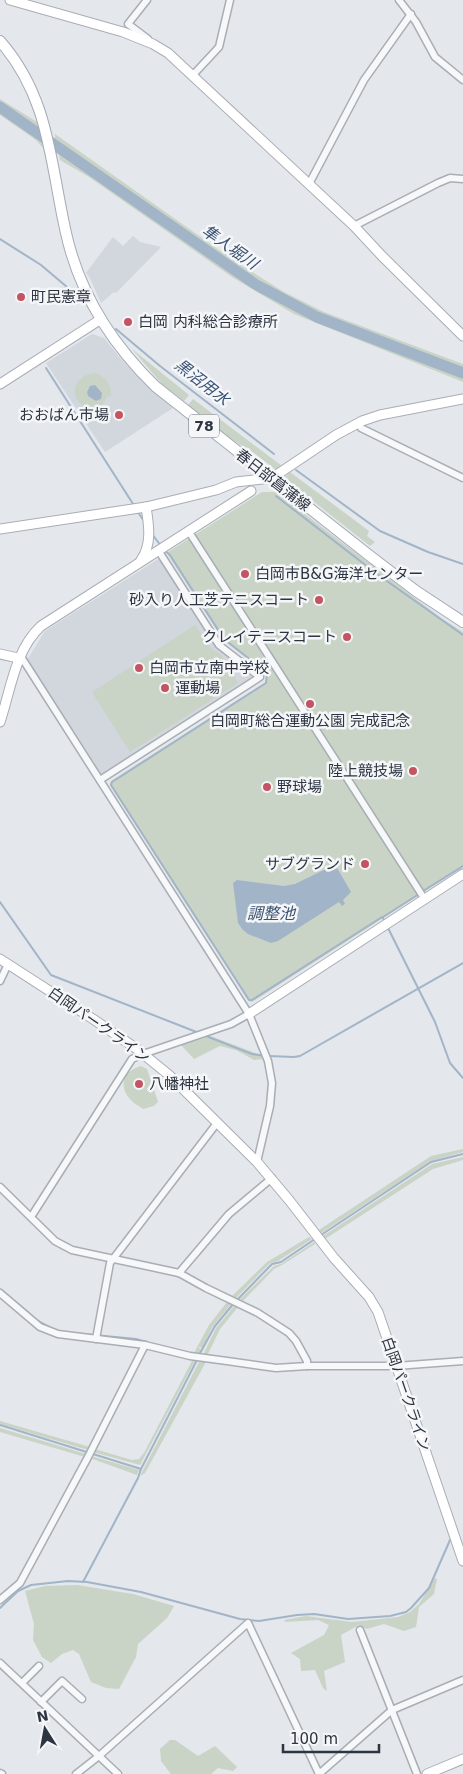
<svg xmlns="http://www.w3.org/2000/svg" width="463" height="1774" font-family="'DejaVu Sans','Noto Sans JP',sans-serif">
<style>
.built{fill:#d2d6dd}
.green{fill:#c9d4c6}
.water{fill:#a2b4c8}
.lines{fill:none;stroke-linecap:round;stroke-linejoin:round}
.stream{stroke:#a2b4c8;stroke-width:2}
.river{stroke:#a2b4c8;stroke-width:11}
.street-casing{stroke:#a9aeb5;stroke-width:9}
.secondary-casing{stroke:#a9aeb5;stroke-width:11}
.primary-casing{stroke:#a4abb6;stroke-width:12}
.street{stroke:#f7f8f9;stroke-width:6}
.secondary{stroke:#fff;stroke-width:9}
.primary{stroke:#fff;stroke-width:10}
.poi-dot{fill:#c55462;stroke:#f4f6f8;stroke-width:2}
.labels{text-anchor:middle;dominant-baseline:central;stroke-width:5;stroke-linejoin:round;paint-order:stroke}
.shield{fill:#f4f6f8;stroke:#696e79;stroke-width:1}
.shield-label{font-size:14px;font-weight:bold;fill:#2d3442}
.poi-label{font-size:15px;fill:#2d3442;stroke:#f4f6f8;text-anchor:start}
.street-label{font-size:15px;fill:#2d3442;stroke:#f4f6f8}
.water-label{font-size:16px;font-style:italic;fill:#3a5274;stroke:#f4f6f8}
</style>
<rect width="100%" height="100%" fill="#e4e7eb"/>
<!-- built -->
<g class="built">
<polygon points="133,236 140,242 161,247 116,293 114,292 101,303 89,276 86,273 113,237 123,246"/>
<polygon points="92,334 104,338 121,359 143,382 173,408 105,452 46,363"/>
<polygon points="160,558 216,645 255,676 255,679 105,775 100,775 27,660 45,631"/>
</g>
<!-- green -->
<g class="green">
<polygon points="0,99 37,122 39,130 0,104"/>
<polygon points="0,112 42,141 43,148 36,140 0,115"/>
<polygon points="55,134 236,262 284,292 324,312 463,364 463,369 353,327 299,304 239,268 55,139"/>
<polygon points="59,155 253,286 300,313 463,376 463,382 294,314 232,277 89,177 60,160"/>
<polygon points="132,349 189,395 184,401 162,384"/>
<path d="M94,373C106,376 111,384 111,396L107,397L102,405L95,407L87,405L85,407C67,396 74,376 94,373Z"/>
<polygon points="193,399 282,466 276,470 254,453 231,439 188,405"/>
<polygon points="290,472 369,531 367,536 375,542 370,546 284,478"/>
<polygon points="262,492 276,492 441,618 463,632 463,867 252,1002 249,1001 110,785 111,781 266,682 266,673 223,640 168,555 168,552"/>
<polygon points="195,625 211,648 221,655 238,683 130,752 92,692"/>
<polygon points="210,1036 261,1055 263,1059 254,1060 236,1050 220,1046 194,1059 181,1045"/>
<path d="M141,1066L147,1069L158,1102L154,1106L143,1109C139,1106 133,1103 130,1099C118,1085 124,1071 141,1066Z"/>
<polygon points="463,1149 463,1152 431,1161 321,1233 319,1230 431,1156"/>
<polygon points="463,1157 463,1160 433,1169 325,1239 323,1236 432,1164"/>
<polygon points="309,1237 312,1239 278,1261 270,1263 236,1298 232,1296 267,1262"/>
<polygon points="314,1242 315,1244 282,1265 274,1269 243,1301 240,1299 274,1266 281,1264"/>
<polygon points="227,1302 231,1304 213,1326 202,1348 199,1347 199,1348 201,1350 198,1354 194,1353 209,1325"/>
<polygon points="235,1305 238,1307 220,1329 207,1356 203,1355 216,1328"/>
<polygon points="193,1359 196,1359 140,1465 93,1452 94,1450 98,1450 132,1460 139,1459 144,1453"/>
<polygon points="200,1360 207,1360 145,1473 140,1476"/>
<polygon points="0,1421 90,1447 88,1450 0,1424"/>
<polygon points="0,1428 86,1454 85,1457 0,1432"/>
<polygon points="91,1456 139,1470 137,1475 90,1458"/>
<polygon points="435,1578 437,1579 434,1594 419,1607 416,1627 404,1631 384,1624 367,1629 359,1625 341,1635 345,1662 324,1671 327,1691 323,1688 315,1670 301,1671 300,1659 291,1653 324,1635 329,1625 318,1620 286,1622 284,1620 306,1616 352,1622 398,1617 410,1612 419,1604"/>
<polygon points="77,1585 133,1594 174,1606 167,1618 138,1644 136,1657 119,1689 106,1688 91,1682 79,1654 73,1650 62,1654 51,1663 42,1657 33,1640 34,1624 25,1591 45,1586"/>
<polygon points="170,1740 175,1740 198,1756 215,1746 237,1767 233,1771 218,1768 211,1774 171,1774 161,1761 160,1749"/>
</g>
<!-- water -->
<g class="water">
<polygon points="95,385 102,393 101,399 96,401 88,396 87,392 90,386"/>
<polygon points="332,866 336,866 351,892 343,900 345,904 342,906 339,902 278,941 271,943 248,934 243,930 238,923 233,883 237,880 284,886 295,884"/>
</g>
<g class="lines">
<!-- stream -->
<g class="stream">
<polyline points="0,239 41,265 80,298"/>
<polyline points="116,329 160,366 274,454"/>
<polyline points="46,368 135,507"/>
<polyline points="296,470 380,531 428,552 463,564"/>
<polyline points="276,496 377,574 463,635"/>
<polyline points="137,511 144,521"/>
<polyline points="152,534 161,546"/>
<polyline points="164,550 170,555 224,639 267,673 266,683 112,782 111,785 249,1000 252,1000 382,917 385,921"/>
<polyline points="423,891 463,866"/>
<polyline points="0,902 51,975 199,1033"/>
<polyline points="383,917 419,894"/>
<polyline points="388,928 435,1022 450,1063 463,1078"/>
<polyline points="206,1036 252,1054 265,1056"/>
<polyline points="269,1056 294,1057 300,1056 463,963"/>
<polyline points="321,1235 431,1162 463,1154"/>
<polyline points="0,1289 32,1316"/>
<polyline points="237,1300 272,1264 281,1262 315,1239"/>
<polyline points="38,1321 49,1327"/>
<polyline points="73,1333 136,1339 147,1342"/>
<polyline points="199,1355 215,1326 234,1303"/>
<polyline points="0,1425 141,1469 197,1360"/>
<polyline points="83,1582 138,1478 141,1469"/>
<polyline points="0,1608 18,1591 31,1585 68,1581 87,1582 141,1592 240,1619 259,1621 297,1615 314,1614 348,1619 390,1616 406,1612 411,1608 429,1588 450,1540 452,1539"/>
</g>
<!-- river -->
<polyline class="river" points="0,107 255,284 317,317 463,373"/>
<!-- street casing -->
<g class="street-casing">
<g id="street">
<polyline points="147,0 128,24 148,39"/>
<polyline points="399,0 416,22 435,57 463,80"/>
<polyline points="193,75 219,47 230,0"/>
<polyline points="309,184 364,80 411,14"/>
<polyline points="354,226 438,183 450,178 463,179"/>
<polyline points="358,423 361,428 463,478"/>
<polyline points="191,535 422,895"/>
<polyline points="20,655 249,1014 268,1061 272,1083 270,1106 257,1162"/>
<polyline points="100,780 260,677 219,645 158,550"/>
<polyline points="0,981 8,964"/>
<polyline points="0,1187 55,1241 72,1250 179,1273 206,1288 258,1313 289,1333 296,1341 307,1361 307,1366"/>
<polyline points="31,1217 132,1059 143,1054 231,1024 249,1014"/>
<polyline points="179,1273 229,1214 272,1178"/>
<polyline points="0,1293 40,1327 58,1334 145,1345 190,1356 227,1361 276,1368 307,1366 396,1366 463,1361"/>
<polyline points="96,1339 110,1263 217,1123"/>
<polyline points="0,1600 20,1583 87,1459 145,1345"/>
<polyline points="360,1630 417,1774"/>
<polyline points="0,1663 118,1774"/>
<polyline points="22,1683 39,1666"/>
<polyline points="41,1702 62,1681 82,1699"/>
<polyline points="0,1773 2,1774"/>
<polyline points="76,1774 99,1756 248,1623 319,1774"/>
<polyline points="319,1774 392,1710 463,1680"/>
</g>
</g>
<!-- secondary casing -->
<g class="secondary-casing">
<g id="secondary">
<polyline points="10,0 123,32 153,44 168,53 354,226 382,256 463,336"/>
<polyline points="0,384 101,319"/>
<polyline points="0,529 146,507 216,490 236,482 272,478 336,435 362,421 380,415 463,399"/>
<path d="M141,560C152,545 149,525 146,507"/>
<polyline points="0,654 18,658"/>
<path d="M0,722C11,689 15,650 41,626L251,491"/>
<polyline points="0,959 93,1019 137,1049 169,1075 257,1162 289,1200 334,1258 369,1297 378,1312 463,1561"/>
<polyline points="249,1014 463,874"/>
<polyline points="427,1774 463,1759"/>
</g>
</g>
<!-- primary casing -->
<g class="primary-casing">
<path id="primary" d="M0,41C50,98 50,163 66,233C79,292 112,344 155,386L370,556L416,591L463,622"/>
</g>
<!-- street -->
<use href="#street" class="street"/>
<!-- secondary -->
<use href="#secondary" class="secondary"/>
<!-- primary -->
<use href="#primary" class="primary"/>
</g>
<!-- markers -->
<g class="poi-dot">
<circle cx="21" cy="297" r="5"/>
<circle cx="128" cy="322" r="5"/>
<circle cx="119" cy="415" r="5"/>
<circle cx="245" cy="574" r="5"/>
<circle cx="319" cy="600" r="5"/>
<circle cx="347" cy="637" r="5"/>
<circle cx="139" cy="668" r="5"/>
<circle cx="165" cy="688" r="5"/>
<circle cx="310" cy="704" r="5"/>
<circle cx="413" cy="771" r="5"/>
<circle cx="267" cy="787" r="5"/>
<circle cx="365" cy="864" r="5"/>
<circle cx="139" cy="1084" r="5"/>
</g>
<g class="labels">
<!-- shield labels -->
<rect class="shield" x="189" y="414.5" width="30" height="23" rx="4"/>
<g class="shield-label">
<text x="204" y="426">78</text>
</g>
<!-- poi labels -->
<g class="poi-label">
<text x="31" y="297">町民憲章</text>
<text x="138" y="322">白岡 内科総合診療所</text>
<text x="109" y="415" text-anchor="end">おおばん市場</text>
<text x="255" y="574">白岡市B&amp;G海洋センター</text>
<text x="309" y="600" text-anchor="end">砂入り人工芝テニスコート</text>
<text x="337" y="637" text-anchor="end">クレイテニスコート</text>
<text x="149" y="668">白岡市立南中学校</text>
<text x="175" y="688">運動場</text>
<text x="310" y="721" text-anchor="middle">白岡町総合運動公園 完成記念</text>
<text x="403" y="771" text-anchor="end">陸上競技場</text>
<text x="277" y="787">野球場</text>
<text x="355" y="864" text-anchor="end">サブグランド</text>
<text x="149" y="1084">八幡神社</text>
</g>
<!-- street labels -->
<g class="street-label">
<text transform="translate(273 480) rotate(38)">春日部菖蒲線</text>
<text transform="translate(99 1025) rotate(35)">白岡パークライン</text>
<text transform="translate(406 1394) rotate(71)">白岡パークライン</text>
</g>
<!-- water labels -->
<g class="water-label">
<text transform="translate(230 247) rotate(35)">隼人堀川</text>
<text transform="translate(202 382) rotate(38)">黒沼用水</text>
<text x="271" y="913">調整池</text>
</g>
</g>
<!-- north arrow -->
<g transform="translate(45 1729) rotate(349)" stroke="#f4f6f8" stroke-width="4" paint-order="stroke">
<path d="M0-4L9 19L0 12L-9 19Z" fill="#2d3442"/>
<text y="-8" font-size="14" font-weight="bold" text-anchor="middle" fill="#2d3442">N</text>
</g>
<!-- scale -->
<path d="M283 1744v8h96v-8" fill="none" stroke="#2d3442" stroke-width="2.5"/>
<text x="290" y="1744" font-size="15" fill="#2d3442" stroke="#f4f6f8" stroke-width="4" paint-order="stroke">100 m</text>
</svg>
